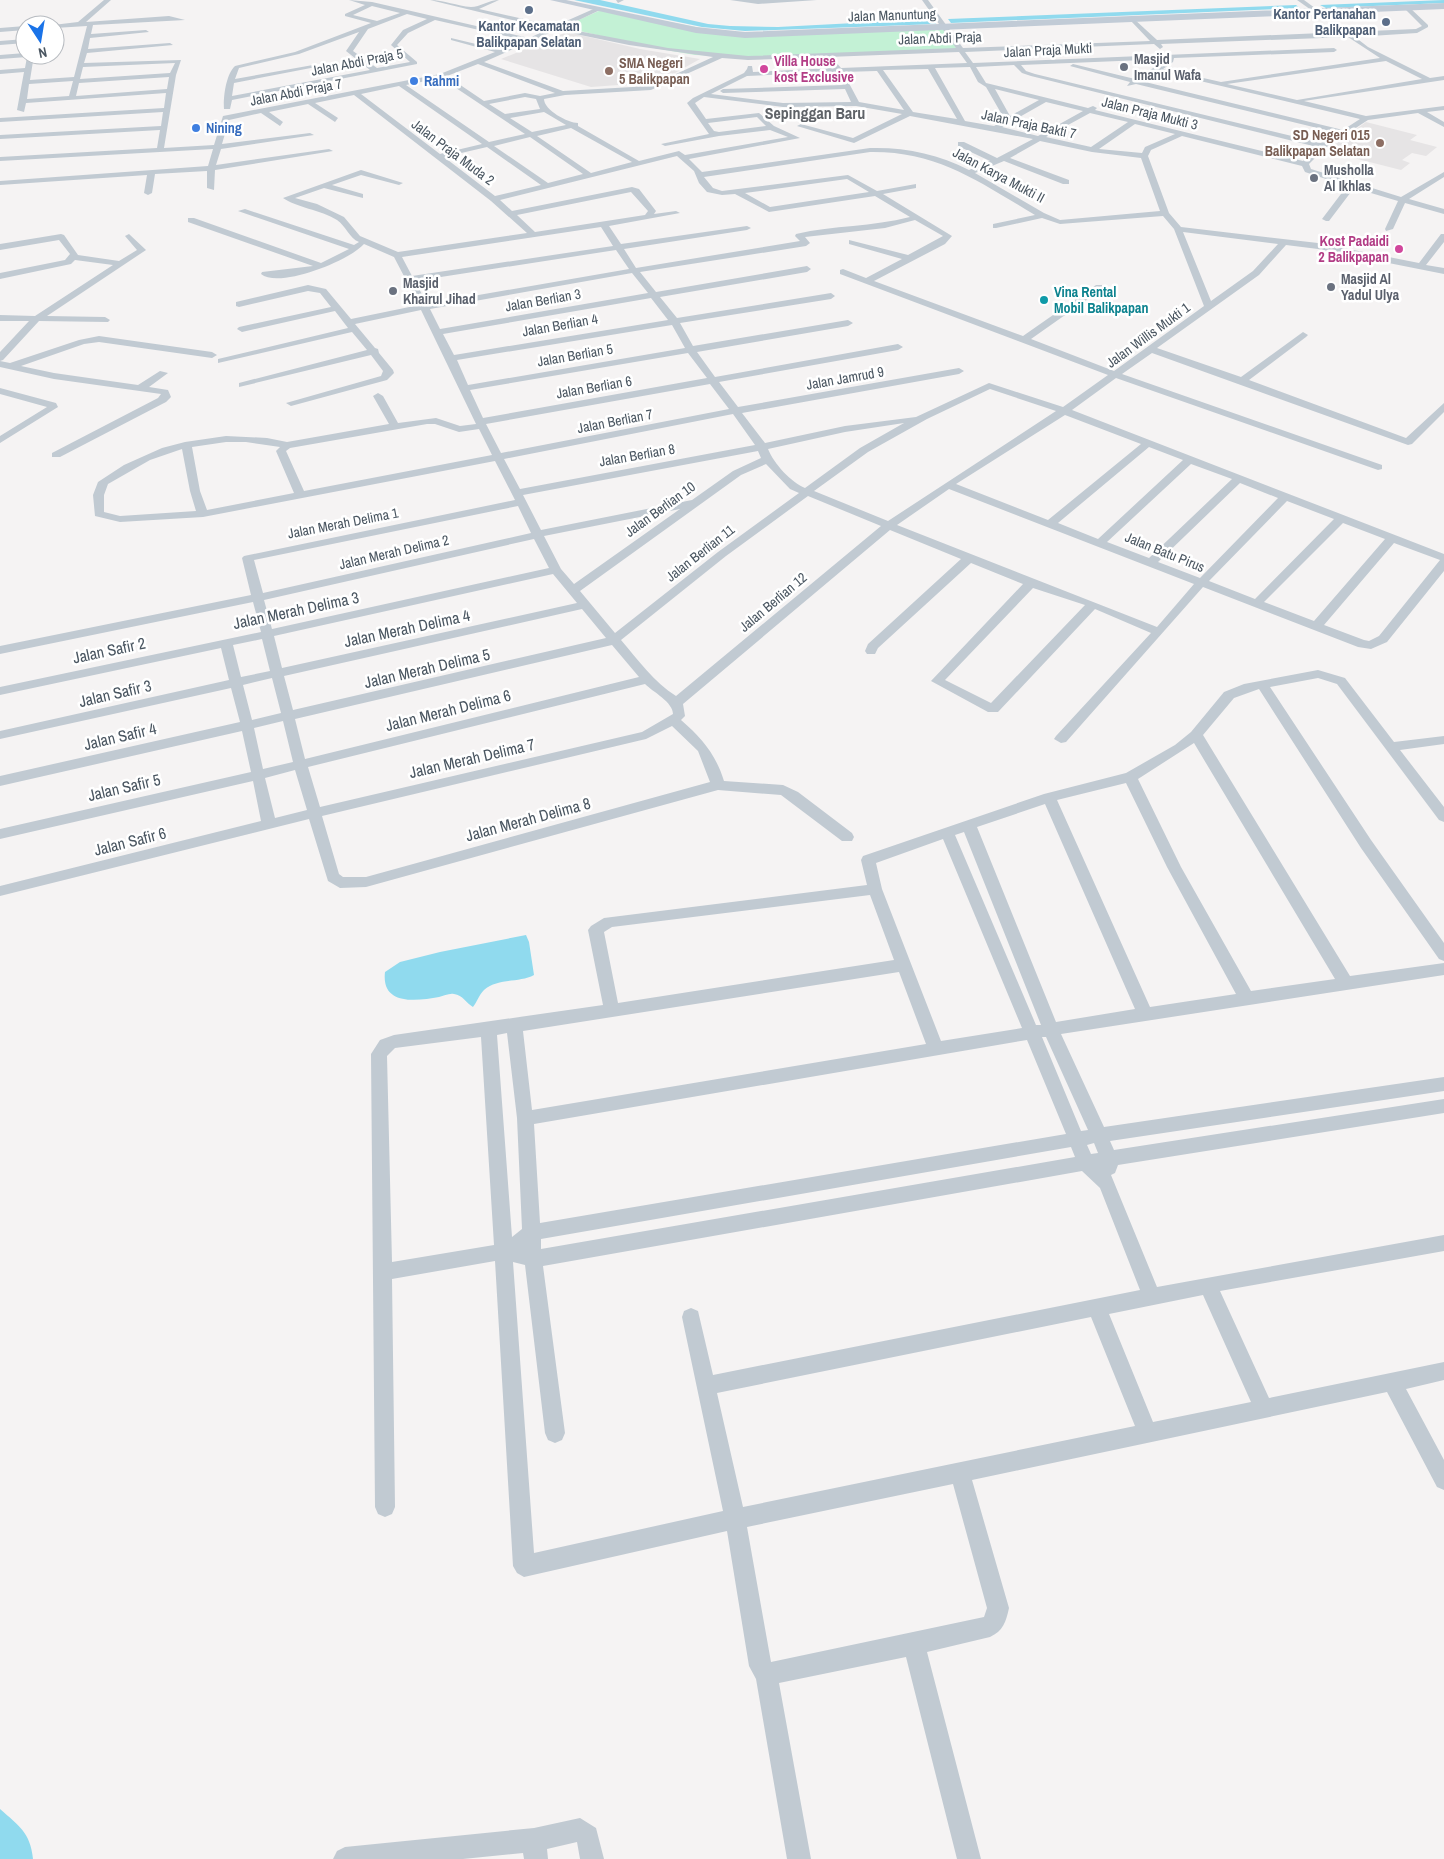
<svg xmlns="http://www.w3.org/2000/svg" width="1444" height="1859" font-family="'Archivo Narrow',sans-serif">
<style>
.education{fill:#e6e4e5}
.green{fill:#c3f1d5}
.water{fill:#90daee}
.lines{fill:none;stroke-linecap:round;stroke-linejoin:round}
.street{fill:#c1cad2;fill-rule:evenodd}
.secondary{fill:#c1cbd6;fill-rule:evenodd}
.service-dot{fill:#5c6f8a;stroke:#fff;stroke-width:2}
.worship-dot{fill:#6b7280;stroke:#fff;stroke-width:2}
.hotel-dot{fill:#d1479c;stroke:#fff;stroke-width:2}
.education-dot{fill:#8d6e63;stroke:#fff;stroke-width:2}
.shop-dot{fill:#3f7fe0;stroke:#fff;stroke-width:2}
.culture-dot{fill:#0f9aa8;stroke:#fff;stroke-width:2}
.labels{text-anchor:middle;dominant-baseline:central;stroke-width:5;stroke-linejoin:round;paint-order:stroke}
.far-service-label{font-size:14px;font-weight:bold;fill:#4e5e75;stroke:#fff;text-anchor:end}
.far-street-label{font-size:14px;fill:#4a5661;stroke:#fff}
.far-worship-label{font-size:14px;font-weight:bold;fill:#5b616d;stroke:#fff;text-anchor:start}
.far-hotel-label{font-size:14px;font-weight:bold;fill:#b23c85;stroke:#fff;text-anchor:start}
.far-education-label{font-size:14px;font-weight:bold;fill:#785e54;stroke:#fff;text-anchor:start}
.far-shop-label{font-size:14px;font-weight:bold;fill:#366cbe;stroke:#fff;text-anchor:start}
.far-culture-label{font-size:14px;font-weight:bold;fill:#0d838f;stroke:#fff;text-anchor:start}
.far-quarter-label{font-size:16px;font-weight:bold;fill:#5f6368;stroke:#fff}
.street-label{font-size:16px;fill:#4a5661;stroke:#fff}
</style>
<rect width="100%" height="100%" fill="#f5f3f3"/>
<!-- education -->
<g class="education">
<polygon points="567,32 640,49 700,59 659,82 591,87 501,59"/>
<polygon points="1366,122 1417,135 1410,140 1437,147 1426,156 1412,153 1402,160 1410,163 1401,170 1326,151"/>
</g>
<!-- green -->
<polygon class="green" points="603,9 732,34 944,27 958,50 745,57 695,55 648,47 563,27"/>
<!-- water -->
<g class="water">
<polygon points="574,0 600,0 708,24 730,26 778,27 932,19 936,24 745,31 702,27"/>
<polygon points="1444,0 1444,3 1326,8 1320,5"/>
<polygon points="1296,5 1300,8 951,23 948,19"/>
<path d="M526,935L529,942L534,975C519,983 498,978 484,990C479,995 477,1002 473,1007C466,1003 463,995 454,994C449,993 444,996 439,997C417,1001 381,1006 385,972L400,962L440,952Z"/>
<path d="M0,1809C19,1826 30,1832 33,1859H0Z"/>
</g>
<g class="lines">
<!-- street -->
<g class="street">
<path d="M104,0H111L86,22L169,16L185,20L93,25L91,34L146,30L149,32L90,38L88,49L170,43L173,45L87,53L84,63L181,60L176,75L164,148L214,145L223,116L440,74L495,52L451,40V38L501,50L523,40L435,20L408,33L397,45L417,62V64L232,100L230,109H224C223,98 226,74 235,66L295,52L371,23L345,16V14L365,5L349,0L372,2L529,38L549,29L430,0C444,0 457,6 471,7C480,7 489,0 499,0L479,9L555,26L598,7L600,10L562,28L668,48L748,56L956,48L922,0H928L963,48L1150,41L1131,21L1133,18L1157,40L1416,29L1422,26L1404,8L1409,7L1428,25V27L1417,33L1355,37L1368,47L1430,78L1444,76V80L1304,101L1366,116L1444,106V110L1427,112L1444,122V127L1418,113L1368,120L1325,148L1309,164L1311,169L1401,197L1444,172V177L1409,199L1444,209V214L1405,203L1393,229L1386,231L1385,229L1398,201L1354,188L1329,221H1326L1322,219L1347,186L1305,172L1302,166L1182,136L1151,150L1148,156L1169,213L1181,227L1318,243L1419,263L1441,234H1444V242L1426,265L1444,268V274L1318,249L1286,245L1259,275L1157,348L1241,377L1303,332L1308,335L1306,337L1249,380L1406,438L1444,403V412L1412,444L1408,445L1152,353L1122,374L1382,465V469L1378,470L1116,378L1072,410L1444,554V571L1387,642L1371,649L1358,647L1203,587L1066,742L1061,743L1054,739L1056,736L1151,633L1095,609L998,712H988L931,681L1023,584L971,563L878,648L875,654H867L865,651L868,644L961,559L890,530L683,704L685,716L681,720C702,738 716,755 724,781L783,785L798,792L852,833L854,837L852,841H842L781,795L718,790L366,887L340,888L328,881L309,819L0,896V886L261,821L253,781L0,839V829L251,772L242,731L0,786V776L240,722L231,688L0,739V731L229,680L221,648L0,695V687L261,632L253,602L0,654V646L251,595L242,558L244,556L515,500L495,461L203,517L120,522L95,516L93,495L98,482L124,465L162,448L185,442L226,436L267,438L287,442L389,424L373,396L378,393L383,396L398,423L436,418L460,426L476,424L421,310L355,324L375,348L378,349L379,353L393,370L394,373L387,380L291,406L286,403L381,376L383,371L371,355L239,387V383L367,350L352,332L218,363V359L348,328L335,311L242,332L237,329L239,327L331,307L320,293L308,291L239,307L236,306V302L308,285L326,289L351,319L419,305L394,257L364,244C349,261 279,289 261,274L262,272L313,266L188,222V218H194L321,263L349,249L238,211L245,209L354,245L359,242C349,238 346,226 337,220C321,210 295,207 283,198L361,170L403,183L399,185L361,175L332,185L363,194V198L324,188L295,198L317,204L344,217L360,236L398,252L527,233L491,201L354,95L315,103L338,118L335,122L308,104L269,112L283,122L280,126L261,113L229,120L222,144L310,133L314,135L221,149L216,165L329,149L333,151L215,170L214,190L207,188V171L155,174L152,193L148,195L144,193L147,175L0,185V181L208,166L213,149L0,161V157L157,148L160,130L0,139V135L161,126L163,112L0,122V118L164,108L166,93L26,103L24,112L17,110L24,72L0,74V70L25,68L27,57L0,59V55L25,53V55H34L30,80L74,77L87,26L55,28V25H53L78,22ZM372,6L400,13L377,21L353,15ZM407,14L427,19L403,30L391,45L410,62L377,68L353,51L368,29ZM556,30L629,45L713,57L650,86L563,91L484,62ZM359,32L346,51L370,70L232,96L234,83L316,67L313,65L235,79L239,68L299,54ZM1348,37L1380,58L1221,82L1163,69L1173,62L1174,58L1334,52L1337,50L1334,48L973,63L965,52L1154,44L1160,49L1163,47L1161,44ZM959,52L967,63L841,68L835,61L832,63L834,68L753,72L752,66H748L747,69L744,73L693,98L687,103L709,134L661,144L665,146L719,136L770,130L788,137L685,155L679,151L639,161L578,126V123C568,123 544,110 544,99L565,95L651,90L722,58L748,60ZM1168,59L1135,79L1073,64L1070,66L1130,82L1127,86L1136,84L1338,133L1321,143L1035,74L1026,71L1021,65ZM1386,61L1422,79L1297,100L1227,84ZM175,63L170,73L80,79L83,67ZM478,64L555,93L540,96L525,93L484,101L447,76ZM1014,65L1022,73L1031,76L1317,147L1303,161L1095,110L1097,108L1093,106L1088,108L986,83L976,67ZM970,67L978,82L986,87L1005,120L994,126L965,121L935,68ZM928,69L957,119L913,112L883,70ZM876,71H877L904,110L859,102L843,72ZM1158,71L1360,119L1343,130L1141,81ZM836,72L843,85L723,89L720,91L723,93L845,89L851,102L783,103L711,94L747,76ZM169,77L167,89L76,96L79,83ZM441,78L525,134L489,142L406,85ZM73,81L69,96L27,99L29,84ZM399,86L482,144L440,154L361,94ZM995,89L1039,100L1010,116ZM525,97L536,99L540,109L505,114L489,104ZM704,97L783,107L856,106L902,114L853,138L801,124L797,126L854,143L910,116L1033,139L997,158L964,142H958V146L990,161L969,170C938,154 905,147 870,148L702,172L689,159L800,138L774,126L759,113L706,119L695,103ZM1046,102L1083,111L1038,136L1002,127ZM544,112L566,125L532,132L510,118ZM1090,113L1128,122L1091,147L1046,137ZM757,117L766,126L719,132L714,131L708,123ZM1135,124L1175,134L1145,147L1142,153L1099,149ZM571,128L632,162L591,173L537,136ZM530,137L583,174L548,183L494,146ZM1040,141L1092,152L1141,158L1160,211L1060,220L1044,213L975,173L1004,161L1063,184H1069V180L1010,158ZM487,147L541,185L495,196L444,157ZM870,152C938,151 979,182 1035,215L993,224V228H996L1042,218L1060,224L1163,216L1174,229L1204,306L1114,371L1031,339L1102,289V285H1096L1023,336L874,281L945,244L952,236L883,194L916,188V184L877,191L848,175L722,191L713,188L704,177ZM677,156L694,171L699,183L707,192L722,195L735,194L769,212L875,196L910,217C872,227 834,225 796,234L795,236L800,241L636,268L624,249L747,230L751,228L747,226L621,244L609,226L680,213L676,211L654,214L656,211L639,189L632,187L512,211L500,200ZM847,179L869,192L770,207L745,193ZM631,192L648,211L645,215L535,232L517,215ZM915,220L943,236L908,255L849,240V244L902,259L866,278L843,269L840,270V274L1108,375L1063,407L989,383L916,417L845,426L765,443L742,413L959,374L964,371L959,368L738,407L719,382L898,350L903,347L898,344L715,377L697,352L848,326L853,323L848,320L693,346L680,323L831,299L835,296L831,293L677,318L660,297L807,272L811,269L807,266L656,292L640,272L806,246L810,243L805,237L885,228ZM601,227L613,246L412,276L402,257ZM1183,232L1278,244L1253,271L1211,301ZM616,250L629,269L427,304L415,281ZM632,273L648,293L440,329L430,309ZM651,298L668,320L454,355L443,334ZM672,325L685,348L468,385L457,360ZM688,353L707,378L483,418L470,390ZM710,384L729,409L501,453L486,424ZM990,389L1056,411L888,521L814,491L868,452L927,419ZM733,414L755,445L520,489L504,459ZM1065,415L1141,444L1048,520L956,484ZM904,423L860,448L805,488C791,482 774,464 768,449L845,432ZM427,424H435L459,432L479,429L492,455L304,491L286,451L290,448ZM226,442H246L280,447L276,451L294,493L207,510L200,491L192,447ZM1149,447L1183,460L1098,539L1058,523ZM182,449L190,491L196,511L120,516L104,512V495L108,484L150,460ZM758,451L761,458L733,471L692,500L541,530L523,495ZM766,464L790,489L799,493L718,552L615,633L580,591L741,475ZM1191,464L1232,479L1149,558L1107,542ZM1240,483L1278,498L1200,578L1158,562ZM949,489L1194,584L1157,627L897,525ZM808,496L881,526L676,696C654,682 638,660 621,640L726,556ZM1287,501L1334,519L1255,599L1209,581ZM518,506L531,533L263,593L254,560ZM680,509L574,584L561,569L544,536ZM1343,523L1385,539L1314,621L1264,602ZM534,539L549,568L272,629L264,600ZM1394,543L1440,560L1379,636L1369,641L1364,640L1324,625ZM553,574L577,603L282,668L274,636ZM1033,588L1085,605L991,703L945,680ZM582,609L606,638L293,710L284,676ZM262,639L270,671L241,677L233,645ZM612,645L639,677L305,759L295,719ZM272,678L281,713L252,720L243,685ZM645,684C653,692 673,702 673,714L642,732L320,807L308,767ZM283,721L293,762L263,769L254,728ZM672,726L698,751L710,782L366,877H343L339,874L322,816L646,739ZM295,770L307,810L275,818L265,778Z"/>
<polygon points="616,0 624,0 618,3"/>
<polygon points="730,0 817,0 758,4"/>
<polygon points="1297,0 1304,0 1319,11 1314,12"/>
<polygon points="25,26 25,30 0,32 0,28"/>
<polygon points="25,39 25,43 0,45 0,41"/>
<polygon points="61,234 64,235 78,255 119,261 137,250 125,236 129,234 146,250 47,316 105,317 110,320 108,322 39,321 3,360 0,361 0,352 29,321 0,321 0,315 35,316 113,265 75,260 71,264 0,279 0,273 65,260 70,254 59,240 0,250 0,244"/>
<polygon points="99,336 212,352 217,355 212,358 99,342 84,344 21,366 54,373 138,385 160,371 168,373 149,387 168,390 171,397 166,402 60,457 52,457 52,453 158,398 161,394 54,379 0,367 0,361 10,363 79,340"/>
<polygon points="0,388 56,403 58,407 0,443 0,436 47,407 0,394"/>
<path d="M1318,670L1345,678L1394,742L1444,736V744L1400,750L1444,807V822L1439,820L1337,684L1318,678L1270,687L1371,840L1444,943V961L1439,959L1361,848L1259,689L1234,698L1203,735L1350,976L1444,963V975L1061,1034L1104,1127L1444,1077V1091L1110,1141L1114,1150L1444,1099V1113L1118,1165L1115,1173L1111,1175L1157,1287L1444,1235V1251L1220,1291L1269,1398L1444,1362V1380L1406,1389L1444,1460V1490L1437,1487L1387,1392L972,1480L1009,1608C1006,1622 1003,1631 990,1637L927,1652L981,1859H957L906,1657L779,1683L811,1859H787L756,1679L749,1666L727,1531L524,1577L517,1573L513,1566L495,1261L392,1279L395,1507L392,1514L385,1517L378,1514L375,1507L371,1054L380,1040L394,1035L603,1005L588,930L591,926L604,918L867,885L861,860L863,856L1044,794L1126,773L1175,745L1191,732L1224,692L1244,684ZM1194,743L1335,979L1251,991L1181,867L1138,779ZM1126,783L1167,867L1236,994L1150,1007L1057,800ZM1045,804L1135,1009L1056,1022L977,827ZM964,832L1041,1025H1036L955,835ZM943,839L1022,1028L941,1041L882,889L876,863ZM870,895L894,960L618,1003L604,932L612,927ZM899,972L926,1044L532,1110L523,1031ZM507,1033L517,1118L522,1229L512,1237L497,1035ZM481,1037L494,1245L392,1262L387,1056L395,1048ZM1042,1037H1046L1088,1130L1081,1131ZM1027,1040L1066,1134L540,1223L534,1124ZM1094,1143L1098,1153L1091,1154L1087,1145ZM1071,1147L1075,1157L541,1249V1239ZM1082,1171L1100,1188L1140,1290L713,1375L698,1311L691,1308L684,1311L682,1317L723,1511L534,1553L513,1262L525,1265L545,1433L548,1440L555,1443L562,1440L565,1433L543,1266ZM1203,1295L1251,1402L1153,1422L1109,1314ZM1091,1317L1135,1426L743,1507L717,1393ZM953,1484L987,1608L984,1617L771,1662L747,1527Z"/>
<polygon points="580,1818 596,1828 604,1859 580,1859 577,1842 547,1849 548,1859 524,1859 523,1853 463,1859 333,1859 337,1851 345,1847 534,1828"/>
</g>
<!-- secondary -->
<polygon class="secondary" points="550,0 566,0 696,27 745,32 1444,3 1444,9 745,38 696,33"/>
</g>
<!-- markers -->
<g class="service-dot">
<circle cx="529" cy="10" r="5"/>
<circle cx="1386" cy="22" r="5"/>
</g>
<g class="worship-dot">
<circle cx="1124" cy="67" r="5"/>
<circle cx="1314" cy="178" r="5"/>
<circle cx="1331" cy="287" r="5"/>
<circle cx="393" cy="291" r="5"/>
</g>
<g class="hotel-dot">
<circle cx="764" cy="69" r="5"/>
<circle cx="1399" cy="249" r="5"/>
</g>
<g class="education-dot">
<circle cx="609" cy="71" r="5"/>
<circle cx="1380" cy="143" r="5"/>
</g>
<g class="shop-dot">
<circle cx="414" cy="81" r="5"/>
<circle cx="196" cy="128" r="5"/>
</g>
<circle class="culture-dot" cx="1044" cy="300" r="5"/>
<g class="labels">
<!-- far-service labels -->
<g class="far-service-label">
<text x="1376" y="14">Kantor Pertanahan<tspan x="1376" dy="16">Balikpapan</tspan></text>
<text x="529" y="26" text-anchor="middle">Kantor Kecamatan<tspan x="529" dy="16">Balikpapan Selatan</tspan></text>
</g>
<!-- far-street labels -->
<g class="far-street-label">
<text transform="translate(892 15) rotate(-2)">Jalan Manuntung</text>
<text transform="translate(940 38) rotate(-2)">Jalan Abdi Praja</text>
<text transform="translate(1048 50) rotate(-3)">Jalan Praja Mukti</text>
<text transform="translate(357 62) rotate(-11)">Jalan Abdi Praja 5</text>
<text transform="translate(296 92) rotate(-11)">Jalan Abdi Praja 7</text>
<text transform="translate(1150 113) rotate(14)">Jalan Praja Mukti 3</text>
<text transform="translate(1029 124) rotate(12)">Jalan Praja Bakti 7</text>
<text transform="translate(453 152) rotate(37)">Jalan Praja Muda 2</text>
<text transform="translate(999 175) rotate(28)">Jalan Karya Mukti II</text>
<text transform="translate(543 300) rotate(-10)">Jalan Berlian 3</text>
<text transform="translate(560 325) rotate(-10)">Jalan Berlian 4</text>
<text transform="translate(1148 335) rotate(-36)">Jalan Willis Mukti 1</text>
<text transform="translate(575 355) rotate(-10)">Jalan Berlian 5</text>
<text transform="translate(845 378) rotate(-10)">Jalan Jamrud 9</text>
<text transform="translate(594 387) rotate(-10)">Jalan Berlian 6</text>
<text transform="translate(615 421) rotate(-11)">Jalan Berlian 7</text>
<text transform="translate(637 455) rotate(-10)">Jalan Berlian 8</text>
<text transform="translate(660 509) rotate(-36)">Jalan Berlian 10</text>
<text transform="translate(343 523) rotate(-11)">Jalan Merah Delima 1</text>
<text transform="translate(394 552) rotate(-13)">Jalan Merah Delima 2</text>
<text transform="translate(1165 552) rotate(22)">Jalan Batu Pirus</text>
<text transform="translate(700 553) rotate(-38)">Jalan Berlian 11</text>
<text transform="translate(773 602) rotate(-40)">Jalan Berlian 12</text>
</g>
<!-- far-worship labels -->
<g class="far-worship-label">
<text x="1134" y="59">Masjid<tspan x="1134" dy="16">Imanul Wafa</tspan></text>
<text x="1324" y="170">Musholla<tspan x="1324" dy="16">Al Ikhlas</tspan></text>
<text x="1341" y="279">Masjid Al<tspan x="1341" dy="16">Yadul Ulya</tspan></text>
<text x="403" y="283">Masjid<tspan x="403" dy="16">Khairul Jihad</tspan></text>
</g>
<!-- far-hotel labels -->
<g class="far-hotel-label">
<text x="774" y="61">Villa House<tspan x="774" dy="16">kost Exclusive</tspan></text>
<text x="1389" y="241" text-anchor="end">Kost Padaidi<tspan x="1389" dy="16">2 Balikpapan</tspan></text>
</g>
<!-- far-education labels -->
<g class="far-education-label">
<text x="619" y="63">SMA Negeri<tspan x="619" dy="16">5 Balikpapan</tspan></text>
<text x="1370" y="135" text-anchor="end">SD Negeri 015<tspan x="1370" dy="16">Balikpapan Selatan</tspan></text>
</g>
<!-- far-shop labels -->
<g class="far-shop-label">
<text x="424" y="81">Rahmi</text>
<text x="206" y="128">Nining</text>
</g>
<!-- far-culture labels -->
<g class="far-culture-label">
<text x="1054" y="292">Vina Rental<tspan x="1054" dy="16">Mobil Balikpapan</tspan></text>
</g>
<!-- far-quarter labels -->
<g class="far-quarter-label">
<text x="815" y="113">Sepinggan Baru</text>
</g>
<!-- street labels -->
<g class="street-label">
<text transform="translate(296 610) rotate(-12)">Jalan Merah Delima 3</text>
<text transform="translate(407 628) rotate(-12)">Jalan Merah Delima 4</text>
<text transform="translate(109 650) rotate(-12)">Jalan Safir 2</text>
<text transform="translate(427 668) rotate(-13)">Jalan Merah Delima 5</text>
<text transform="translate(115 693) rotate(-13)">Jalan Safir 3</text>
<text transform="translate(448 710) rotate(-14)">Jalan Merah Delima 6</text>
<text transform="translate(120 736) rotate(-13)">Jalan Safir 4</text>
<text transform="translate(472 758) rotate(-13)">Jalan Merah Delima 7</text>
<text transform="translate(124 787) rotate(-13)">Jalan Safir 5</text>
<text transform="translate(528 819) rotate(-15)">Jalan Merah Delima 8</text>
<text transform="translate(130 841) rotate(-14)">Jalan Safir 6</text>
</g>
</g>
<!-- north arrow -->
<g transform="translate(40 40) rotate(168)"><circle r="24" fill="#ffffff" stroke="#b7bbc0"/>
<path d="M0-4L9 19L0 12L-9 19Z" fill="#1a73e8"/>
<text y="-8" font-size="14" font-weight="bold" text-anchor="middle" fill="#4a5661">N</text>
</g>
</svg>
